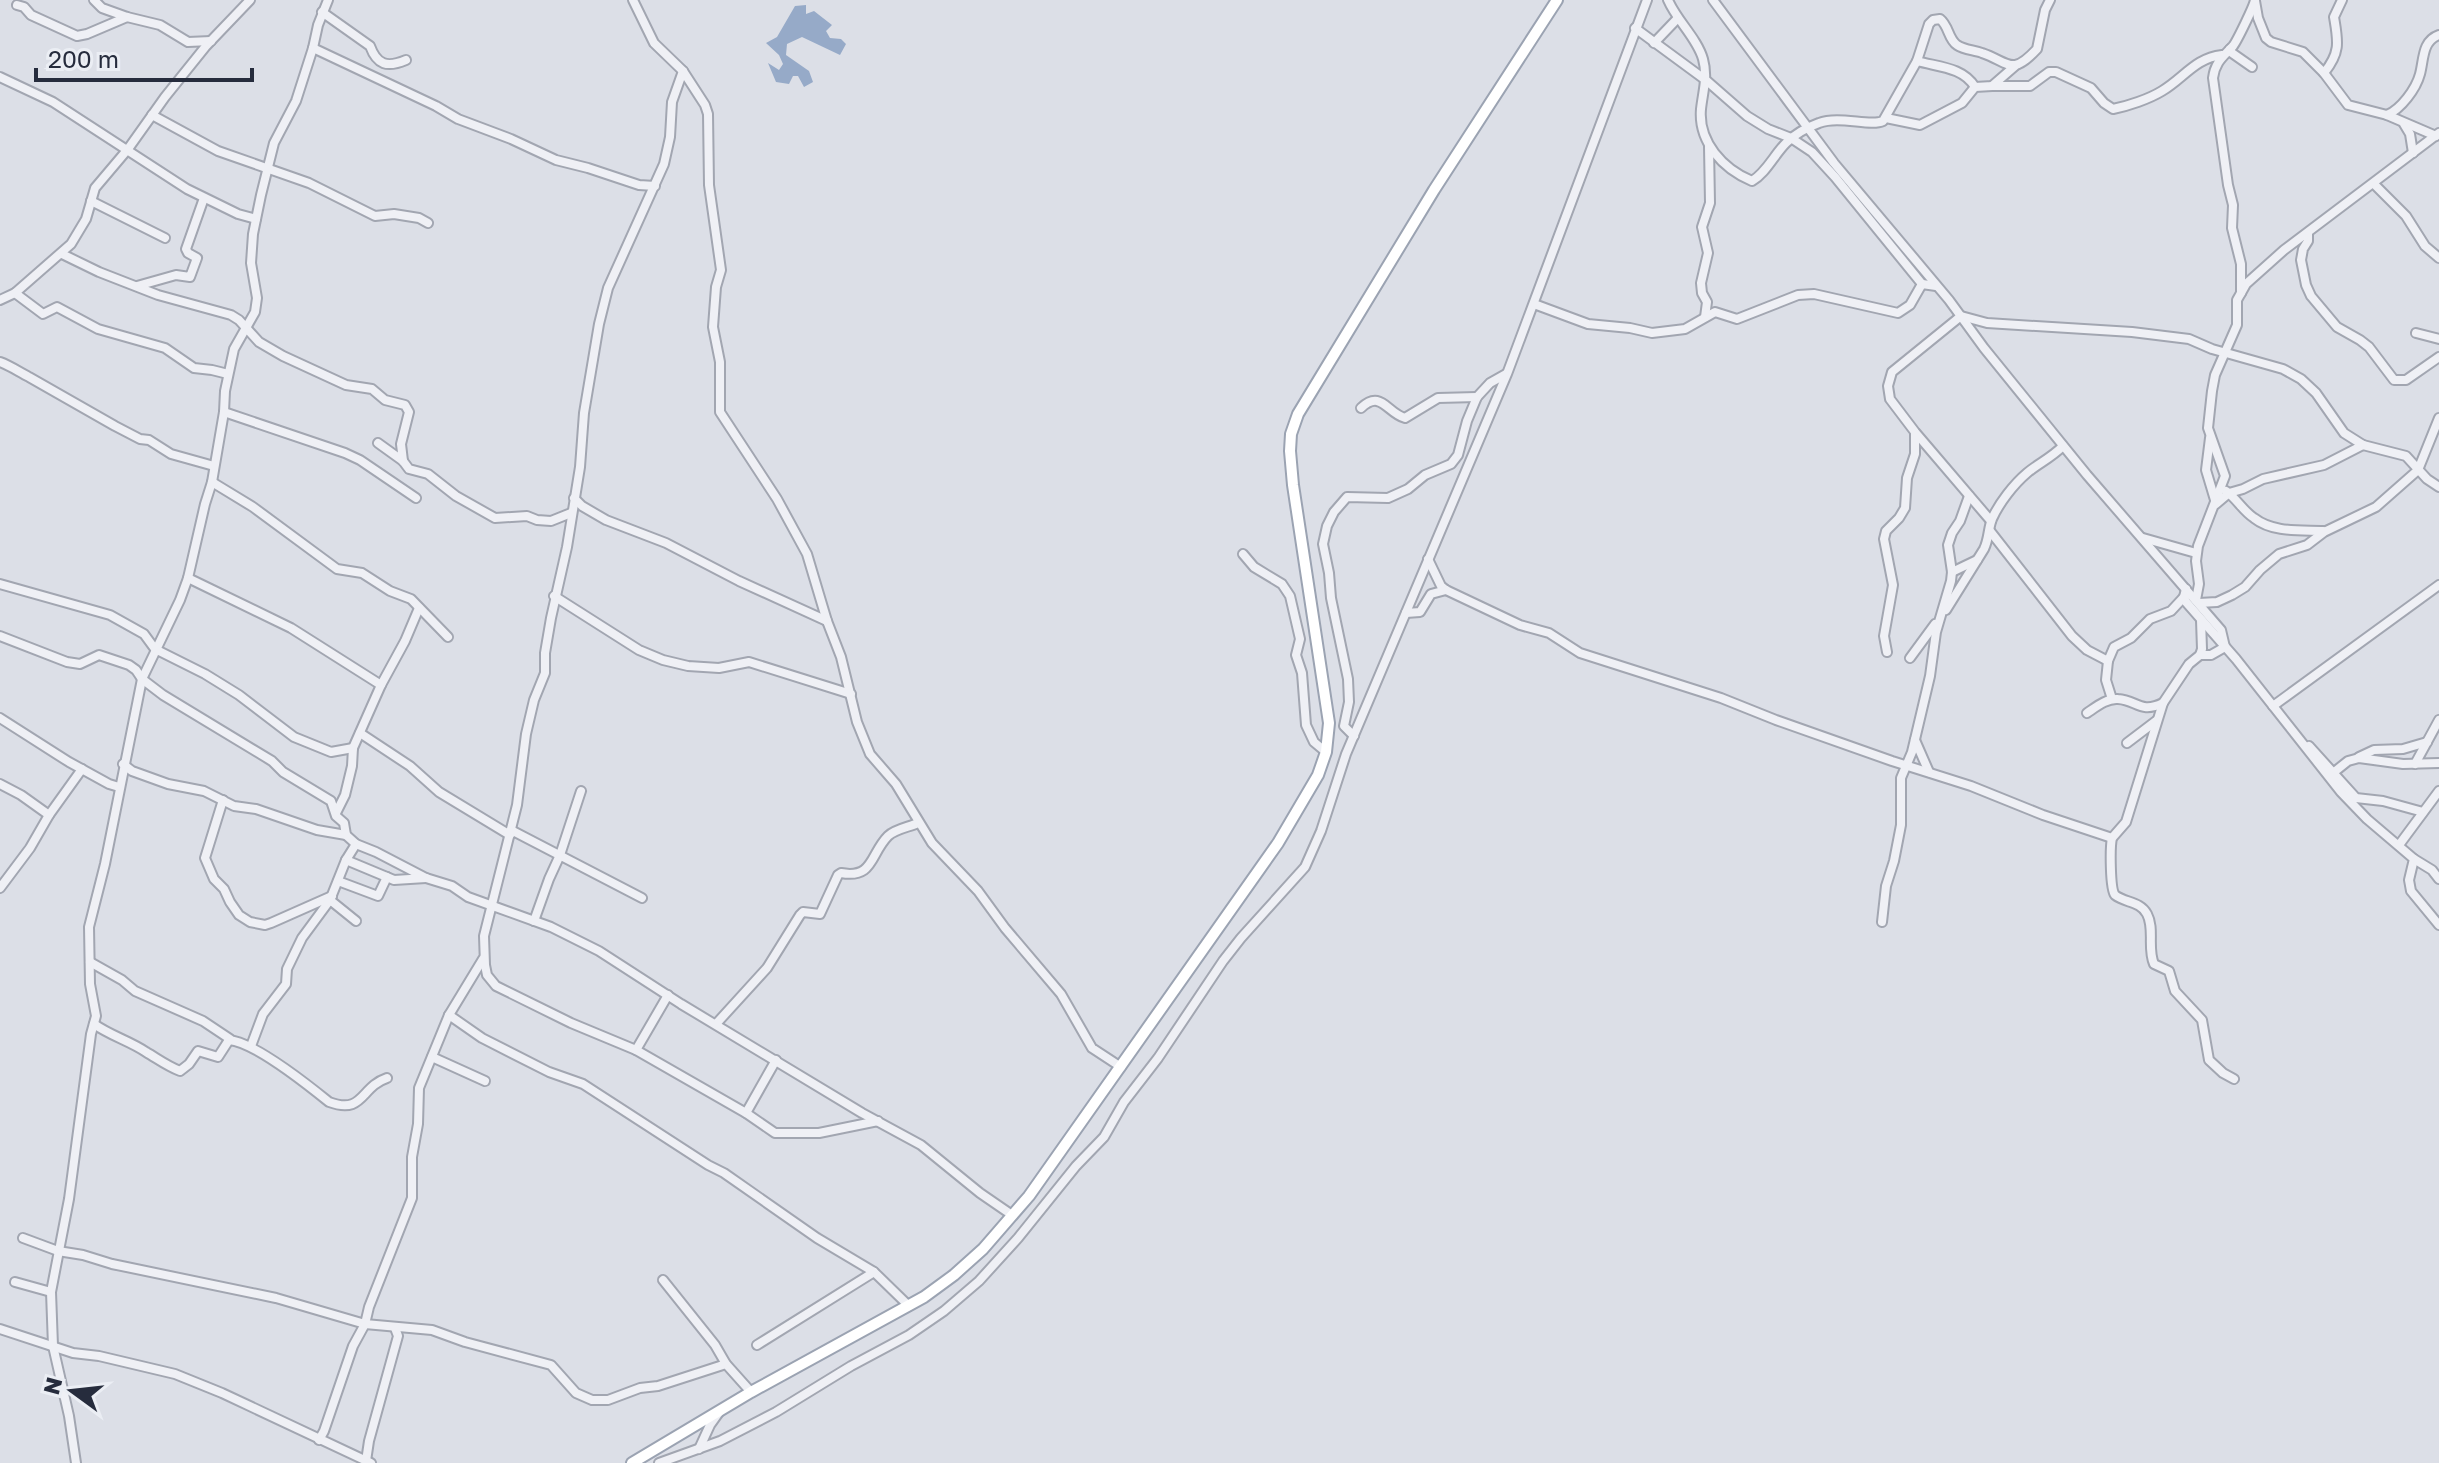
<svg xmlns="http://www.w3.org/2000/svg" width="2439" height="1463" font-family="'Golos Text',sans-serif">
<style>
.water{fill:#96aac8}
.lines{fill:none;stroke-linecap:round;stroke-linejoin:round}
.minor-casing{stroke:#a2a6b1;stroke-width:12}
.major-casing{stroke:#9ba3b2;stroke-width:14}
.minor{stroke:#eff0f5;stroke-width:8}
.major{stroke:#fff;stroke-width:10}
</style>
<rect width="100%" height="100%" fill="#dcdfe7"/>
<!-- water -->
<polygon class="water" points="806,5 806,14 814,11 832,25 826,31 830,38 841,39 846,44 840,55 802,37 787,44 786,55 809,71 813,82 804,87 798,76 793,76 789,84 776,82 768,63 779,70 783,64 779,55 766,43 777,37 795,6"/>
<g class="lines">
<!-- minor casing -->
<g class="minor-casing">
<g id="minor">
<polyline points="94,0 102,8 127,17 160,25 188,42 211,41"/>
<polyline points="633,0 654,43 683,71 705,105 708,114 709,185 721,270 716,287 713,327 720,362 720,412 777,499 807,554 827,621 841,657 857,722 870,754 896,784 932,843 978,891 1005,928 1061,994 1092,1048 1121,1067"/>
<path d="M1668,0C1677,21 1697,38 1703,59C1708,77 1703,91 1701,109C1698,142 1723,169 1752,181C1766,173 1774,155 1786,143C1795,134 1808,127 1819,123C1839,115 1870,127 1883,121L1917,61L1929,24L1933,20L1940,19C1949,26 1948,39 1957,45C1964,50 1974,50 1982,53C2009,62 2011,77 2037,49L2045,10L2050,0"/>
<polyline points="1713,0 1834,163 1949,300 1984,348 2087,475 2221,630 2225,647 2211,655 2200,655"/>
<polyline points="2255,1 2258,18 2266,38 2271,42 2303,52 2324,73 2348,105 2387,115 2436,136"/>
<polyline points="17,5 24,7 31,15 77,36 87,34 127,17"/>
<path d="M322,12L370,46C377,65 387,68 406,60"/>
<polyline points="1635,28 1707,81 1747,116 1768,129 1791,138 1812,152 1835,177 1922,284"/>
<polyline points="1654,43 1677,19"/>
<polyline points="313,48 436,106 458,119 511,139 556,160 588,168 639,185 655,186"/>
<polyline points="2230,49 2232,53 2252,67"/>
<path d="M1917,61C1938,67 1963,67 1975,87"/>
<polyline points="683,71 672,102 670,137 664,164 608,288 599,324 584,413 580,467 567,547 551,618 545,653 545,673 534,700 526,734 517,805 484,936 485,965 487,975 496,986 571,1023 636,1050 746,1113 775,1133 819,1133 878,1121"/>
<path d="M2324,73C2341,52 2338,41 2334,17L2342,0"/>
<polyline points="0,77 53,102 187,189 238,214 256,219"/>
<path d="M1992,86H2030L2049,72H2056L2091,88L2104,103L2113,109C2128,106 2149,99 2162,91C2184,78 2195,58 2222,55"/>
<polyline points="152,115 218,151 309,183 375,216 394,214 419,218 428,223"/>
<path d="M2387,115C2401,109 2416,89 2420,74C2424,59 2422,41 2439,35"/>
<polyline points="1886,118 1920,125 1962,103 1975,87 1992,86 2015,66"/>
<polyline points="2404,124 2410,134 2413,153"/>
<polyline points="2374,184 2406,216 2425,246 2439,258"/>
<polyline points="91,201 165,238"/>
<polyline points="2308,233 2308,241 2303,249 2301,260 2306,285 2311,296 2337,327 2360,340 2369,347 2394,380 2406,380 2439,357"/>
<polyline points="62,254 99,272 158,295 231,315 239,320 259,342 283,356 346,385 372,389 385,400 405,405 409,412 401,444 403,461"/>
<polyline points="137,286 176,275 190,277 197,258 188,253 186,249 204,198"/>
<polyline points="15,293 43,314 57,307 98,329 165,348 194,368 212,370 228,374"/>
<polyline points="2241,293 2246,284 2284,250 2439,133"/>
<polyline points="0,300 15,293 71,244 86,219 95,188 128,149 165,97 206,46 250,0"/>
<polyline points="1534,304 1588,324 1630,328 1652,333 1685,329 1715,312 1737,319 1798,295 1814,294 1898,313 1910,305 1922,284 1936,286"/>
<polyline points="1705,317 1707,302 1702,293 1701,283 1708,253 1702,227 1710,203 1709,147"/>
<polyline points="2416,333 2439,339"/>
<path d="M0,362C11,366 19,372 29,377L115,426L140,439L149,440L171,454L214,466"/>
<path d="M1361,408C1381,389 1387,413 1405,418L1438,398L1477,397"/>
<polyline points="224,412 345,453 360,460 416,498"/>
<polyline points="2210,438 2206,470 2215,500"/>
<polyline points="378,443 403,461 409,469 428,474 456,496 495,518 527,516 537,520 551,521 571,513"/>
<polyline points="212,482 253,507 337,569 362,573 390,591 411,599 448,637"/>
<path d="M2226,491C2237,499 2243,511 2254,518C2273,533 2301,530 2323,531"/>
<polyline points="574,498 582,506 606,520 666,543 739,581 827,621"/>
<polyline points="2216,504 2229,493 2243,489 2263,479 2324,465 2363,445"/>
<polyline points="1991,521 1915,432 1890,399 1888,386 1892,372 1961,316 1987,323 2132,332 2189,339 2212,349 2283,369 2301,379 2316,393 2344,433 2363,445 2406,456 2427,479 2439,487"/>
<polyline points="1990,531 2072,636 2087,650 2108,661"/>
<polyline points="2143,538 2196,553"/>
<polyline points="1243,554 1254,567 1282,584 1290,596 1300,639 1296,655 1302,673 1306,725 1314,742 1326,752"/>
<polyline points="1428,559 1441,586 1446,590 1520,625 1549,633 1580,653 1721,698 1776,720 1892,761 1971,786 2043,815 2112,838"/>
<polyline points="1952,572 1977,560"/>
<polyline points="188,578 291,628 381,685"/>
<polyline points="0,584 110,615 144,634 155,649 205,674 239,695 294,737 331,752 353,748"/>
<polyline points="2186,589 2184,597 2186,602 2236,659 2341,792 2367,819 2414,859 2409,880 2411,891 2439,925"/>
<polyline points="554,596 639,650 663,660 688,666 719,668 749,662 851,694"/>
<path d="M2196,600L2199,584L2196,561L2198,546L2225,476L2208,428L2212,391L2215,375L2237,325V300L2241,293V264L2232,228L2233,205L2228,185L2213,78C2215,62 2223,57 2233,46C2237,41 2254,6 2255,0"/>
<polyline points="2199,603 2217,602 2232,595 2245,587 2260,570 2279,554 2307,545 2324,532 2376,507 2418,470 2439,418"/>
<path d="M1946,610L1984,549C1989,539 1988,529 1992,519C1999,503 2014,484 2027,473C2039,463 2051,458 2063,446"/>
<polyline points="1406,613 1420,612 1431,594 1446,590"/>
<path d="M2201,620L2202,649L2200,655L2189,664L2163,703L2126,822L2112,838C2110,847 2110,889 2115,895C2125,903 2140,901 2147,914C2155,929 2147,948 2154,964L2169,971L2175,991L2202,1020L2209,1060L2223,1073L2234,1079"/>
<polyline points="0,636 67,662 80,664 99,655 129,665 136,670 142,679 163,695 272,761 283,772 331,801 336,816 344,823 346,835 356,844 376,852 426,878 452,886 468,897 551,927 599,951 681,1004 862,1113 921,1145 980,1193 1012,1215"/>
<polyline points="1887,652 1884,636 1893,585 1884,539 1886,531 1899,518 1905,508 1907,478 1915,454 1915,433"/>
<polyline points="1910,658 1935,624"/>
<polyline points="2112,699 2106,680 2108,661 2114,647 2131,638 2150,619 2171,611 2184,597"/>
<polyline points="2273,706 2439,585"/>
<path d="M2087,713C2096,707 2107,698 2118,699C2137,700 2140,714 2163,703"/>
<polyline points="0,718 69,762 109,784 119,787"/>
<polyline points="360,733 410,766 439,792 510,835"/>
<polyline points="1354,736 1344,726 1349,702 1348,679 1331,598 1329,573 1323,544 1327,526 1334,512 1347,497 1388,498 1408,489 1425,475 1451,464 1458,455 1467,421 1477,397 1490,383 1506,374"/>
<polyline points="1915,740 1929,772"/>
<polyline points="2127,743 2156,721"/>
<polyline points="2309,746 2356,798 2383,801 2423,812"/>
<polyline points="2359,757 2374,750 2403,749 2427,742"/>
<polyline points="123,764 132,771 168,784 204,791 234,806 256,809 317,830 346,835"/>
<polyline points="2415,764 2439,720"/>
<polyline points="2333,773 2348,761 2359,758 2403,764 2439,763"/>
<polyline points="0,784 21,795 49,815"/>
<polyline points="223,800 205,858 214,879 224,889 230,902 239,915 250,922 265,925 271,923 332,896"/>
<polyline points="336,813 345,795 352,766 353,748 381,685 405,641 419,608"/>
<polyline points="511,830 642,898"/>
<polyline points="2399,845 2439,791"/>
<polyline points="2414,859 2432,870 2439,879"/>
<polyline points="346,860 394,880 426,878"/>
<polyline points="338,881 378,896 387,877"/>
<polyline points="0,888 30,848 49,815 82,769"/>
<polyline points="330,900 356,921"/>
<polyline points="534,921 549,879 560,855 581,791"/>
<polyline points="1882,922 1886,886 1894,861 1901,825 1901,778 1912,752 1930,676 1936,632 1951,581 1952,572 1948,545 1952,533 1960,521 1969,496"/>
<polyline points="90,962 122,980 135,991 203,1021 230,1039"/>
<polyline points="449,1015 482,1038 549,1072 583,1084 708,1165 724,1173 817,1238 874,1272 909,1306"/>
<path d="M94,1024C111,1036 130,1041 146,1052C158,1059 167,1066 180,1071L189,1064L198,1051L218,1057L229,1040C254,1042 308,1085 329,1102C364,1115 360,1087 387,1078"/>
<path d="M716,1024L767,968L800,915L803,912L820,914L838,875L841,873C874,879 870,854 888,836C895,829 909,827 918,823"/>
<polyline points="251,1046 263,1014 286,984 287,969 302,938 330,900 346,860 356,844"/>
<polyline points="636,1050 668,995"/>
<polyline points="432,1057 485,1081"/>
<polyline points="746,1113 776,1060"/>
<polyline points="23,1238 58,1251 83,1255 112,1264 276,1298 365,1324 432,1330 465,1342 551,1365 576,1393 592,1400 608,1400 640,1388 658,1386 726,1364"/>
<polyline points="663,1280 715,1345 726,1364 751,1392"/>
<polyline points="15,1282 51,1292"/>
<polyline points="0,1329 73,1353 99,1356 175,1374 222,1393 371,1463"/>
<polyline points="757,1345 874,1272"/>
<polyline points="319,1440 324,1431 353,1346 365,1324 369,1307 412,1198 412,1157 418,1124 419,1088 449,1015 483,959"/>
<polyline points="699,1449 710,1425 720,1411"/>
<polyline points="366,1461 369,1441 398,1336 395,1328"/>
<polyline points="76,1463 69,1416 53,1346 51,1292 69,1199 91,1034 96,1016 90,984 89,927 105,864 142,679 180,600 188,578 205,504 212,482 224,412 225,391 234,349 255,312 257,298 251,263 253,234 261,195 274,143 296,101 313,48 318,25 328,0"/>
<polyline points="659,1463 720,1441 776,1412 851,1366 909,1335 944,1311 979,1281 1018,1238 1076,1166 1104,1137 1124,1102 1158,1058 1223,961 1241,938 1305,867 1321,831 1346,754 1507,374 1647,0"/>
</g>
</g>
<!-- major casing -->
<g class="major-casing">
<polyline id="major" points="632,1463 751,1392 924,1297 954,1275 983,1249 1029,1196 1278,843 1318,775 1326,752 1329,723 1293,485 1290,451 1291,434 1298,414 1434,190 1557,0"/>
</g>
<!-- minor -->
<use href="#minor" class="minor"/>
<!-- major -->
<use href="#major" class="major"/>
</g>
<!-- north arrow -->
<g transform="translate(72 1391) rotate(285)" stroke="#ebeef4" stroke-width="6" paint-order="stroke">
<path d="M0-6L14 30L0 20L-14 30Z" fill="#262c3d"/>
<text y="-12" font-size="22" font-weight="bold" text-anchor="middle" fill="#262c3d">N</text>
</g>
<!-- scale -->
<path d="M36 68v12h216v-12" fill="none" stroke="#262c3d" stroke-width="4"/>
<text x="48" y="68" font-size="24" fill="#262c3d" stroke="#ebeef4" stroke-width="6" paint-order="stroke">200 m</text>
</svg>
